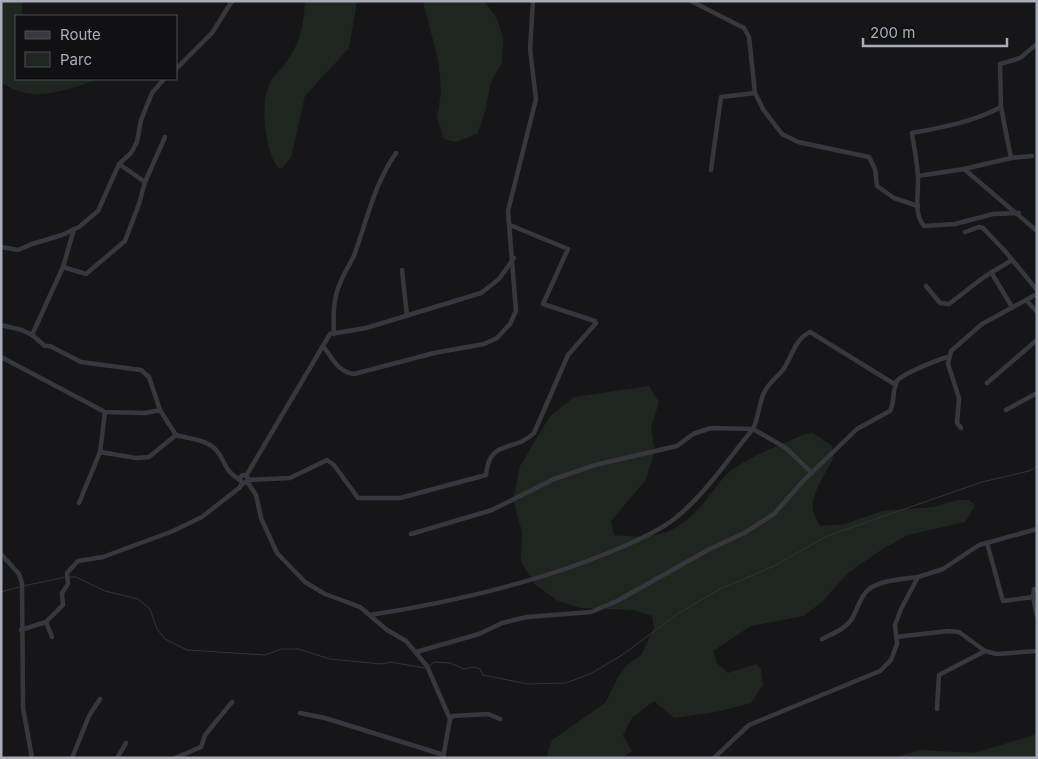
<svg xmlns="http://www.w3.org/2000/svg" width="1038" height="759" font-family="Inter,sans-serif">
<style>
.green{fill:#1e261f}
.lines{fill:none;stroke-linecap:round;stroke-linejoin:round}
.stream{stroke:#2c353c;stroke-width:1}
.minor{stroke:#37383d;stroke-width:4.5}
</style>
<rect width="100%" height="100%" fill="#161618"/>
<!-- green -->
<g class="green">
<path d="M1,1H22V16H16V79L96,80C64,91 31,104 1,82Z"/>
<path d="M305,1H357L349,48L305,96L291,157L282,169L277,167C265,146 259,103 271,81C274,74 282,69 286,63C300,43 304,25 305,1Z"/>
<polygon points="423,1 484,1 497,18 503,38 502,62 490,84 486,109 477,134 456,142 444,139 437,118 441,92 439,64"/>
<path d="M649,386L659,402L651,428L655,452L645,481L611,521L614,535C655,539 674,536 703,504C711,494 718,483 727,474C744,458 783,444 805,434L813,433L831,445L834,455C825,480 800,502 821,526L845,524L882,511L933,507L957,500H969L975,506L965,522L908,535L881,550L848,573L823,601L804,616L751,626L713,651L717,663L728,673L756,664L761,669L763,685L751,703L716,712L674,718L654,701L632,718L623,735L632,751L622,758H546L552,740L605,703L618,677L627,665L641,655L654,628L652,616L633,610L580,608L556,600L535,584L521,562L522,532L513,499L520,466L550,416L574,397Z"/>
<polygon points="1037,732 1037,758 895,758 919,750 974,753 1034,735"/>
</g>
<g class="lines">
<!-- stream -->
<g class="stream">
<polyline points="70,577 76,577 105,591 138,599 150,609 157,629 165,639 187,650 265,655 282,649 298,649 330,659 382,664 390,662 425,668"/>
<polyline points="23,586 66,577"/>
<polyline points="1,592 19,587"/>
<polyline points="429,666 434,662 450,663 464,669 474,667 480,669 483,675 528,684 566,683 592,673 622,655 679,613 718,590 774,566 827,536 982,482 1029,471 1037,467"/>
</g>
<!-- minor -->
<g class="minor">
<polyline points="691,1 744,28 749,37 755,93 763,109 782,134 798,142 869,157 875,169 877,186 894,198 918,206"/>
<polyline points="176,69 212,33 232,1"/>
<path d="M1001,107C973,122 944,127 912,133C914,147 917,161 918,176C919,191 913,214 924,226L955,224L993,214L1019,213"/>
<polyline points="1011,158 1001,107 1000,64 1020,58 1037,44"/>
<polyline points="119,164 145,182 165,137"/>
<polyline points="964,169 1011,158 1032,156"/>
<polyline points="711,170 721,97 755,93"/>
<polyline points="918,176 964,169 1037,231"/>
<polyline points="965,232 979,227 983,228 1005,251 1037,290"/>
<polyline points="1,247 18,250 32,244 62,235 79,227 98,211 119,164 131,153 137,142 141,120 152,93 164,79"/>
<polyline points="63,267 86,274 125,241 139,204 145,182"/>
<polyline points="402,270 407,316"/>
<polyline points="991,272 1012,307"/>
<polyline points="926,286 940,303 949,304 984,277 1012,260"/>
<polyline points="1026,300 1037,312"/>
<polyline points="1,325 22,330 32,335 45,346 50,346 81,362 141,370 149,377 160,410"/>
<path d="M334,334C333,315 333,298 341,281C345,270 353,261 356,250C368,216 375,183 396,153"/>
<polyline points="32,335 63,267 74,229"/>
<path d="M323,346C332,358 338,372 354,374L434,353L484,344L497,338L510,324L516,311L508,211L536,99L530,49L533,1"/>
<path d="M1,357L105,412L145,413L160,410L176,435C188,439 207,439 216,450C227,462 222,469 240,480"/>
<polyline points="987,383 1037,340"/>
<polyline points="1006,410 1037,393"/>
<polyline points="105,412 100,452 136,458 149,457 176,435"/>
<polyline points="961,428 957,423 959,398 948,364 951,351 982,324 1037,294"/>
<circle cx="244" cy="479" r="4"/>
<polyline points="246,476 330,334 366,328 481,293 499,279 514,258"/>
<path d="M248,480L290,478L327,460L334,465L358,498H400L486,475C489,438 514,453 534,433L568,355L596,323L595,321L543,304L568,249L510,225"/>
<polyline points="247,481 256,495 261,518 277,553 305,582 325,594 360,607 387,630 406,641 427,666 450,719"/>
<polyline points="79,503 100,452"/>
<polyline points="411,534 492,510 554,479 595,465 677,446 693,434 711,428 753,429 786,448 812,473"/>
<polyline points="987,543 1003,601 1033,597 1034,589 1037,589"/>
<polyline points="1,554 19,574 22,583 23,708 32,758"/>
<polyline points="1033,597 1037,616"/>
<path d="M370,615C453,602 537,583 615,550C634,542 657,532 673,520C704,496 728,459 753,429C759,417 759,401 765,391C769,383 777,377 783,370C792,357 794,340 810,332L896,385"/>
<polyline points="46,622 52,637"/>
<polyline points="21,630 46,622 63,605 62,593 68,584 67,573 78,561 103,557 173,531 202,517 239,488 243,483"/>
<polyline points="896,637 948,631 959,632 985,651 997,654 1037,651"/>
<path d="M822,639C832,634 845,629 851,620C858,610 859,597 869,589C881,580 903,579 918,577"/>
<path d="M416,652L479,634L502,623L527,617L591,612L617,601L708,550L746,532L774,514L804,480L857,429L890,411C895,402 892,390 897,381C900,375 941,358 949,357"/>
<polyline points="937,709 939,675 985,651"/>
<polyline points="300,713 325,718 444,755"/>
<polyline points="72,758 89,716 100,699"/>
<polyline points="117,758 126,743"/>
<polyline points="175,758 201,747 205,735 232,702"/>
<polyline points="443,758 450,719 453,716 488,714 500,719"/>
<polyline points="714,758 749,725 880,671 891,660 897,644 895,625 901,609 918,577 943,569 979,545 1037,529"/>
</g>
</g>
<!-- border -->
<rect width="1038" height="759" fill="none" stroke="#a8adb8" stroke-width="5"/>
<!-- legend -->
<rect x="15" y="15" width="162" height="65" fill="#111113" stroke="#4d4f55"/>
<rect x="25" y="31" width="25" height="8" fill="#37383d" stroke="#4d4f55"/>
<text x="60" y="40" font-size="15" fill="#a8adb8">Route</text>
<rect x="25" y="52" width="25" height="15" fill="#1e261f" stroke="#4d4f55"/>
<text x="60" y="65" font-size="15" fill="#a8adb8">Parc</text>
<!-- scale -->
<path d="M863 38v8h144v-8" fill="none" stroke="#a8adb8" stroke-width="2.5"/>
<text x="870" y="38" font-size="15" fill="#a8adb8" stroke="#111113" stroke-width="4" paint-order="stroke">200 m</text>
</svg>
